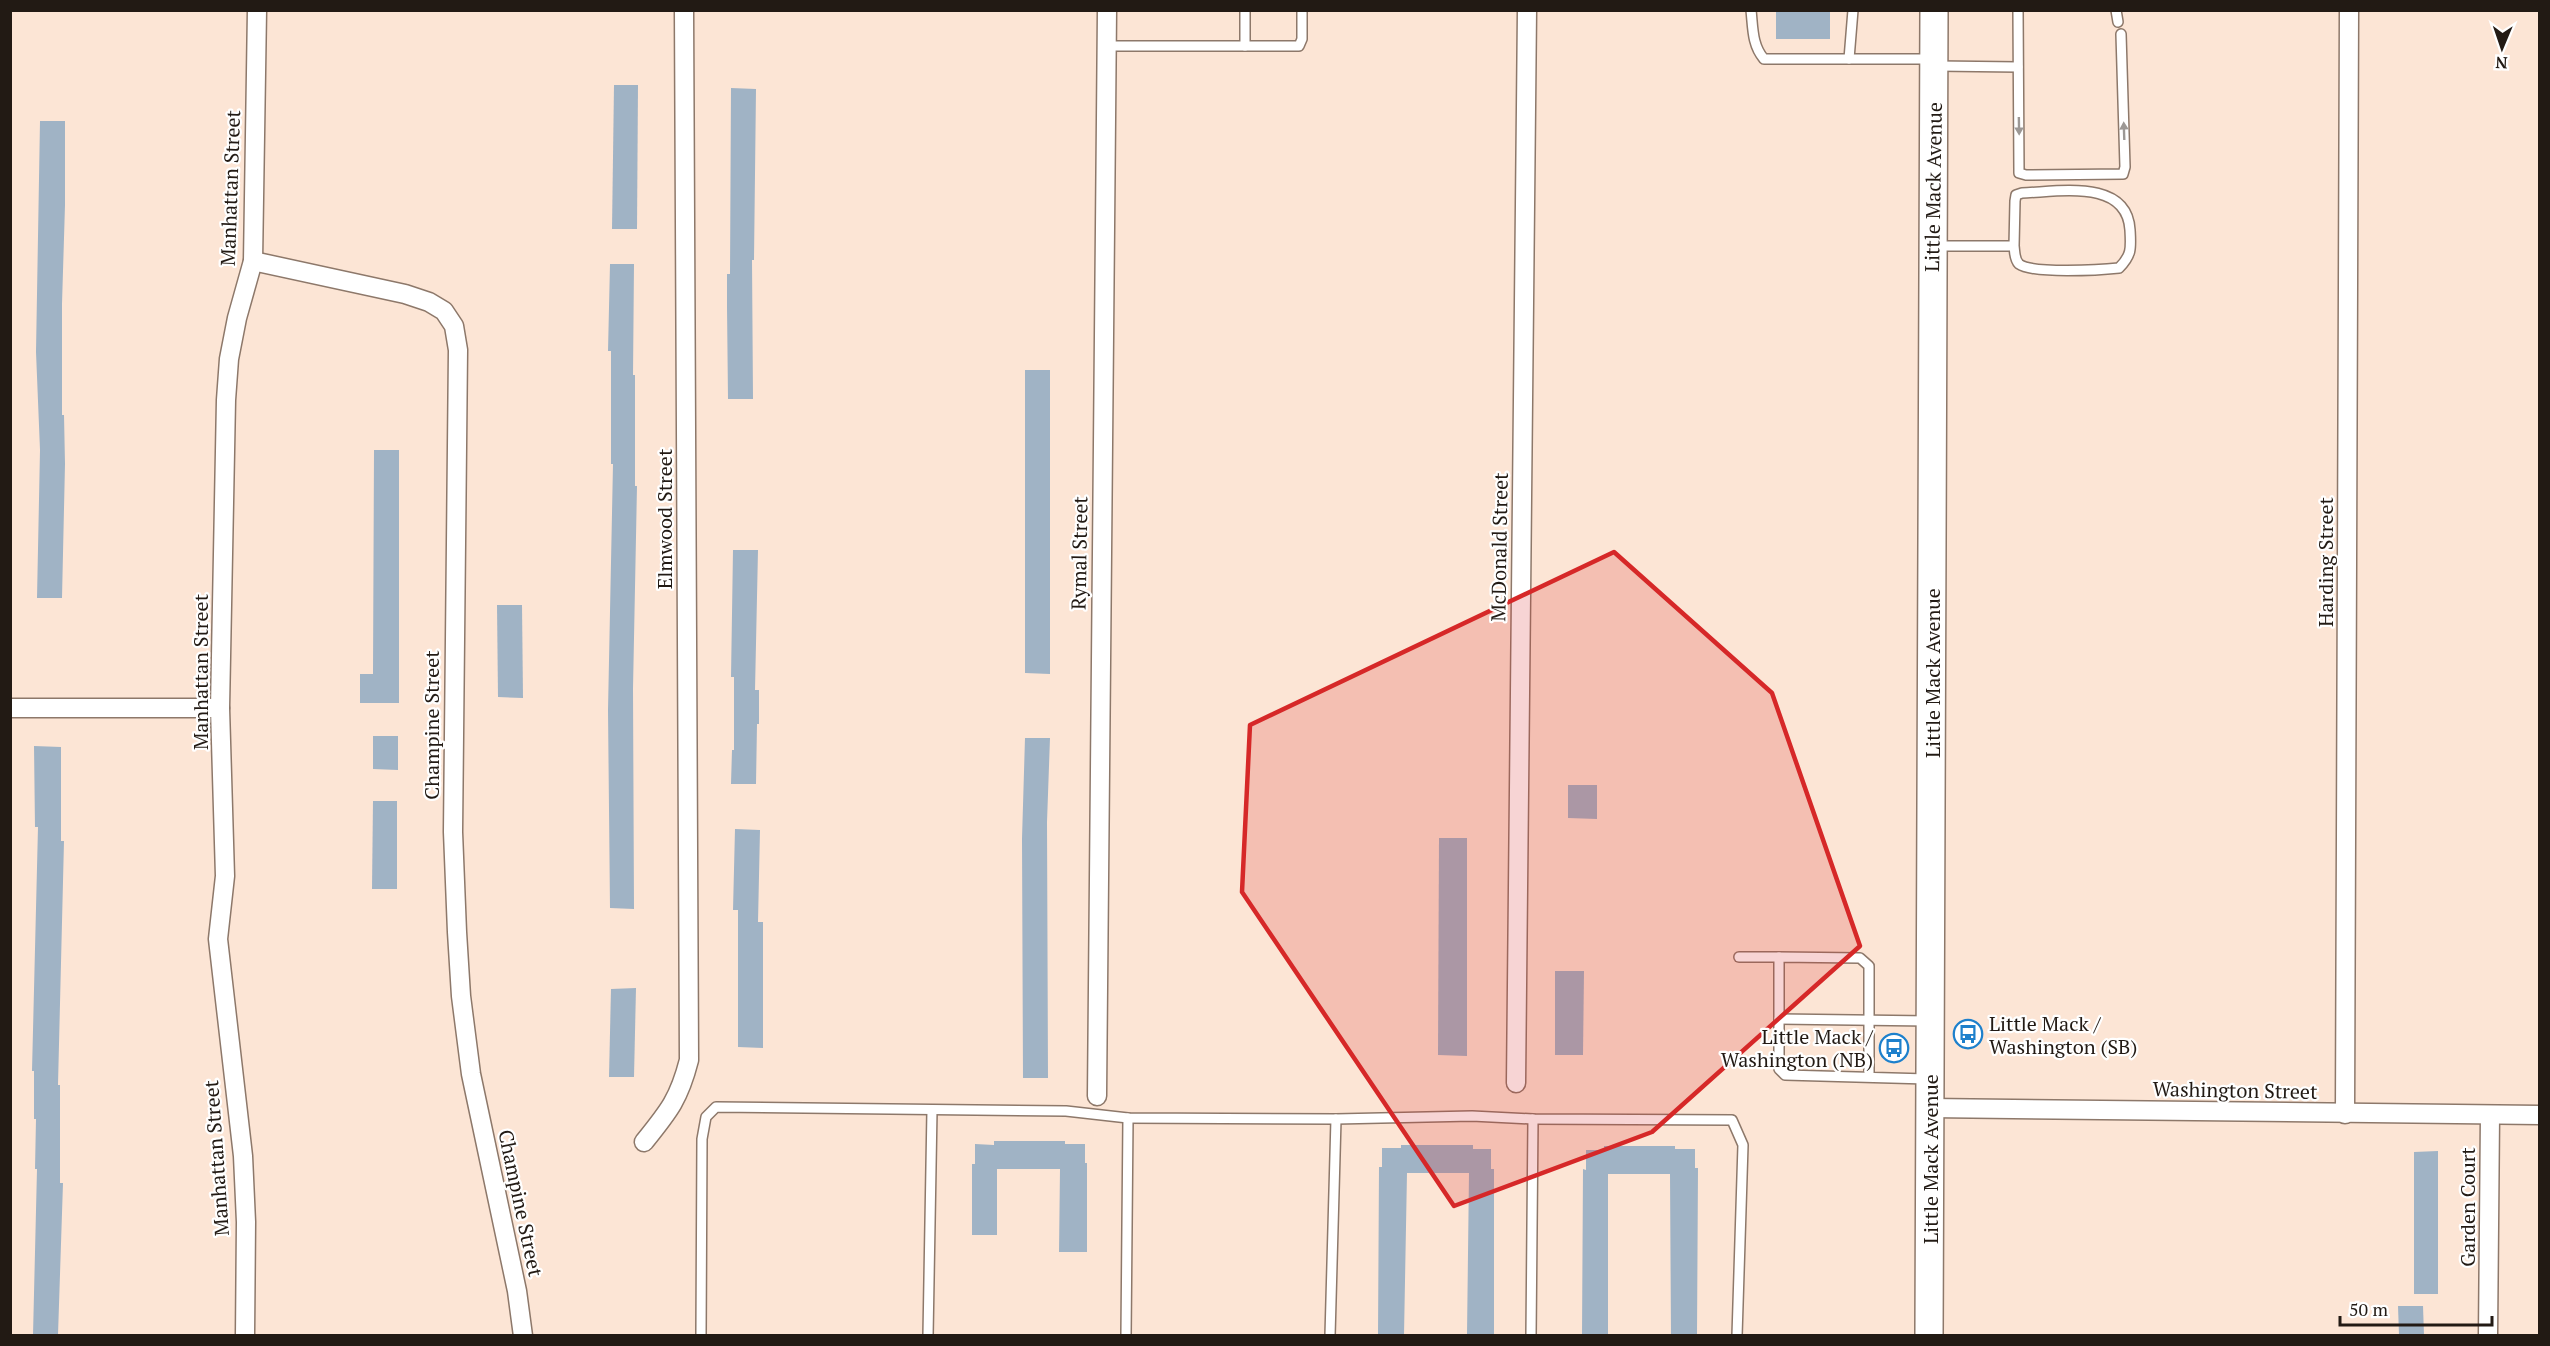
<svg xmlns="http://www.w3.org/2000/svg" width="2550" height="1346" font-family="'PT Serif',serif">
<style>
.building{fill:#a0b3c5}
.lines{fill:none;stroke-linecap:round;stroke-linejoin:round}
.lane-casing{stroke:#8d786a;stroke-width:12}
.street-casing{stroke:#8d786a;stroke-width:21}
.secondary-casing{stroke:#8d786a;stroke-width:30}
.lane{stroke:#fff;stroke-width:9}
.street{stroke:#fff;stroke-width:18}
.secondary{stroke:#fff;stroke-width:27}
.oneway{fill:#9c9895}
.marked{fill:#d62828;fill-opacity:0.2;stroke:#d62828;stroke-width:4.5;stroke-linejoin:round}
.labels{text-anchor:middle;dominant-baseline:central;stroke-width:4.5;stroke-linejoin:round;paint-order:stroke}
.street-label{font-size:20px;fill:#221a14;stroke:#fff}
.poi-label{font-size:20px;fill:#221a14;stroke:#fff;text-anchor:start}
</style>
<rect width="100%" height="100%" fill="#fce5d5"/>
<!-- building -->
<g class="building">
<rect x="1776" y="10" width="54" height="29"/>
<polygon points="614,85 638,85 637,229 612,229"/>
<polygon points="731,88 756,89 754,260 752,260 753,399 728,399 727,307 727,274 730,274"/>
<polygon points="40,121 65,121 65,205 62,304 62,415 64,415 65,464 62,598 37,598 40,450 36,352"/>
<polygon points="610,264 634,264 633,375 635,375 635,486 637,486 633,689 634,909 610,908 608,710 613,464 611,464 611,351 608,351"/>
<polygon points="1025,370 1050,370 1050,674 1025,673"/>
<polygon points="374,450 399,450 399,703 360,703 360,674 373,674"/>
<polygon points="733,550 758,550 755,690 759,690 759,724 757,724 756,784 731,784 732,750 734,750 734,677 731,677"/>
<polygon points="497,605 522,605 523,698 498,697"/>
<polygon points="373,736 398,736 398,770 373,769"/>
<polygon points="1025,738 1050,738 1047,822 1048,1078 1023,1078 1022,839"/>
<polygon points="34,746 61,747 61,841 64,841 58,1085 60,1085 60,1183 63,1183 58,1335 33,1335 37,1169 35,1169 36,1119 34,1119 34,1071 32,1071 38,827 35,827"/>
<polygon points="1568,785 1597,785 1597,819 1568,818"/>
<polygon points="373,801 397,801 397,889 372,889"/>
<polygon points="735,829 760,830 758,922 763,922 763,1048 738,1047 738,910 733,910"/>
<polygon points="1439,838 1467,838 1467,1056 1438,1055"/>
<polygon points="1555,971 1584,971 1583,1055 1555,1055"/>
<polygon points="636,988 634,1077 609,1077 611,989"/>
<polygon points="994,1141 1065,1141 1065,1144 1085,1144 1085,1163 1087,1163 1087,1252 1059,1252 1060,1169 997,1169 997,1235 972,1235 972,1164 975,1164 975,1144 994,1145"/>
<polygon points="1401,1145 1473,1145 1473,1149 1491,1149 1491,1169 1494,1169 1494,1335 1467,1335 1469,1173 1407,1173 1404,1335 1378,1335 1379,1167 1382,1167 1382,1148 1401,1148"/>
<polygon points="1604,1146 1675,1146 1675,1149 1695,1149 1695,1168 1698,1168 1697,1335 1671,1335 1670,1174 1608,1174 1608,1335 1582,1335 1583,1169 1586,1170 1586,1150 1604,1150"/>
<polygon points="2438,1151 2438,1294 2414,1294 2414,1152"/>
<polygon points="2398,1306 2423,1306 2424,1335 2399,1335"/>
</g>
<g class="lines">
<!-- lane casing -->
<g class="lane-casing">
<g id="lane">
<path d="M1751,10C1753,28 1752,45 1764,59H1932"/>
<polyline points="2018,10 2019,173 2026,175 2123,174 2125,167 2121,34"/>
<polyline points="2116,10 2118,22"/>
<polyline points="1107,46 1299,46 1302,39 1302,10"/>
<polyline points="1245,46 1245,10"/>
<polyline points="1849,59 1853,10"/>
<polyline points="1937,66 2018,67"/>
<path d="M1935,246H2014C2015,252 2014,259 2019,264C2032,274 2101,270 2119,268C2132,255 2131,248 2130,230C2127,178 2058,192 2022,193L2016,195L2015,201L2014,246"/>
<polyline points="1739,957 1779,957"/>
<polyline points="1779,1019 1929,1021"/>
<polyline points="1869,1077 1869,966 1860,958 1779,957 1779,1069 1785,1075 1927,1079"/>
<polyline points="701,1336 702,1139 706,1117 716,1107 1066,1111 1128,1118 1336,1119 1472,1116 1533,1119 1732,1120 1743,1145 1737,1336"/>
<polyline points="928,1336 932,1110"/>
<polyline points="1126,1336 1128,1118"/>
<polyline points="1330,1336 1336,1119"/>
<polyline points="1531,1336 1533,1119"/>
</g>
</g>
<!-- street casing -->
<g class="street-casing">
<g id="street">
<polyline points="253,261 405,294 429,302 444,311 454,326 458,350 453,832 457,932 461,996 471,1074 517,1291 523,1336"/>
<polyline points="10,708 220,708"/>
<polyline points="1516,1083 1527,10"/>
<polyline points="1097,1096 1107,10"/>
<polyline points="1930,1108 2540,1115"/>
<polyline points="2345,1114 2349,10"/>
<path d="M644,1142C669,1111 679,1099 689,1060L684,10"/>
<polyline points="245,1336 246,1222 243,1156 218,939 225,876 220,708 226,400 229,359 237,318 253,261 257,10"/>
<polyline points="2488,1336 2490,1115"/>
</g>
</g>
<!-- secondary casing -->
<g class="secondary-casing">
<polyline id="secondary" points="1929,1336 1934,10"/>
</g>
<!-- lane -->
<use href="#lane" class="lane"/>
<!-- street -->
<use href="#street" class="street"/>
<!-- secondary -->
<use href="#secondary" class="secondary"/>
</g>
<!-- one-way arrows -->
<defs><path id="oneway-solid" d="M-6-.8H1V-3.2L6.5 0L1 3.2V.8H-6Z" transform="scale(1.5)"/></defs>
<g class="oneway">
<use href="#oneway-solid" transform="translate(2019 126) rotate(89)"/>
<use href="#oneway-solid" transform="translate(2124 131) rotate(-92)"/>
</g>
<!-- marked area -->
<path class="marked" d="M1614,552L1772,693L1860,946L1652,1132L1454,1206L1242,892L1250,725Z"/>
<!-- icons -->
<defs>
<g id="bus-ring" transform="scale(1.5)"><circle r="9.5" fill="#fff" stroke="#1d80cc" stroke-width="1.5"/><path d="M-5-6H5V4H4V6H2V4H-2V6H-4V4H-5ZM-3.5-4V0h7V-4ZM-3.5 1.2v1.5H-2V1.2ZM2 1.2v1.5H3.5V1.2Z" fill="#1d80cc"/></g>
</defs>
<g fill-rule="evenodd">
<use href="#bus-ring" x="1968" y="1034"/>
<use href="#bus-ring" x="1894" y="1048"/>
</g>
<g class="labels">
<!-- street labels -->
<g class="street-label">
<text transform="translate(1933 187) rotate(-89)">Little Mack Avenue</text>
<text transform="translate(230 188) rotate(-88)">Manhattan Street</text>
<text transform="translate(664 519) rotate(-90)">Elmwood Street</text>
<text transform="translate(1499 547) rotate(-89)">McDonald Street</text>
<text transform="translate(1079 553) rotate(-89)">Rymal Street</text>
<text transform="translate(2325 562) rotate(-90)">Harding Street</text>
<text transform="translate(200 672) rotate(-90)">Manhattan Street</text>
<text transform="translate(1932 673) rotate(-90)">Little Mack Avenue</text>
<text transform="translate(431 725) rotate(-90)">Champine Street</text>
<text transform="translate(2235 1090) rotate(1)">Washington Street</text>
<text transform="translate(216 1158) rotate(-94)">Manhattan Street</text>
<text transform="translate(1930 1159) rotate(-90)">Little Mack Avenue</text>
<text transform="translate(521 1203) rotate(78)">Champine Street</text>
<text transform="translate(2467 1207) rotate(-90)">Garden Court</text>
</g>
<!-- poi labels -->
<g class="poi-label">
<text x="1989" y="1023">Little Mack /<tspan x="1989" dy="23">Washington (SB)</tspan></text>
<text x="1873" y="1036" text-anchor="end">Little Mack /<tspan x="1873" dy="23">Washington (NB)</tspan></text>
</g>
</g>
<!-- border -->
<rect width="2550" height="1346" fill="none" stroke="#221a14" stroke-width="24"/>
<!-- north arrow -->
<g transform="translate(2502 48) rotate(182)" stroke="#ffffff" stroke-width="4.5" paint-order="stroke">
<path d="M0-4.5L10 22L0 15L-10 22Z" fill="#221a14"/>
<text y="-9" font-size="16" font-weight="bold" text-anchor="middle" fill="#221a14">N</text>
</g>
<!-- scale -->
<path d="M2340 1316v9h152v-9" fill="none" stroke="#221a14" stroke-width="3"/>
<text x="2349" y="1316" font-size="18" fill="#221a14" stroke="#ffffff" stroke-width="4.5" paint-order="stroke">50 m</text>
</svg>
